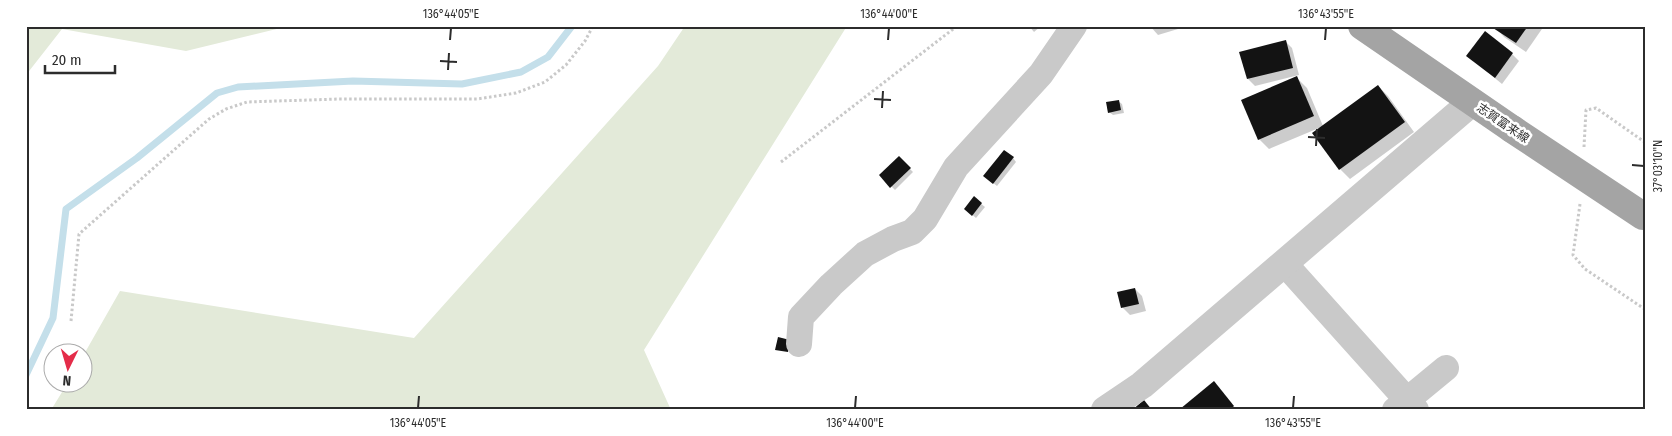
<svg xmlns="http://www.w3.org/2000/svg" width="1672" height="436" font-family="'Fira Sans Condensed','Noto Sans JP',sans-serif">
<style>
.green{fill:#e3ead9}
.shadow{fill:#0003}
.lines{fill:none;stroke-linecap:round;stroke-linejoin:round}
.stream{stroke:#c4dfea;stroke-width:7}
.building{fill:#131313}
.path{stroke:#c9c9c9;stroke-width:3;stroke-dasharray:2.5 2.5;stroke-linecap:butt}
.minor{stroke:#c9c9c9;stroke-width:26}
.tertiary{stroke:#c9c9c9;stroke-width:28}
.primary{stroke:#a4a4a4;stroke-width:28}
.primary-bridge{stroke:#a4a4a4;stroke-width:28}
.ticks{fill:none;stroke:#2c2c2c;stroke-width:2}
.labels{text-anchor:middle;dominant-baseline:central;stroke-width:5;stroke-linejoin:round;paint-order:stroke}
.street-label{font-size:12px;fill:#2c2c2c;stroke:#fff}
.neatline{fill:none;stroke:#2c2c2c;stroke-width:2}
.ticks-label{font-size:12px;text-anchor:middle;fill:#2c2c2c}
</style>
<rect width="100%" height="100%" fill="#fff"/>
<!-- green -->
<g class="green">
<polygon points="26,26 289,26 186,51 62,29 26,75"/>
<polygon points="685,26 847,26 644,350 671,410 51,410 67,384 82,384 83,356 120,291 414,338 658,66"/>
</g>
<!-- shadow -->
<g class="shadow">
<polygon points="1029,26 1041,26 1034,32"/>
<polygon points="1150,26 1188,26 1158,35"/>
<polygon points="1495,26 1544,26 1526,52 1504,37 1495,27"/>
<polygon points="1285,41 1292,48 1299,75 1255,86 1248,79"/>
<polygon points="1512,54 1519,61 1502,84 1468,56"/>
<polygon points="1297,78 1307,88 1323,126 1378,86 1388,96 1414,132 1350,179 1340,169 1319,128 1269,149 1259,139"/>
<polygon points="1118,101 1122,104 1124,113 1113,115 1109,112"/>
<polygon points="899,158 913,172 895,190 880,175"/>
<polygon points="1013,158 1016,162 997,186 988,179"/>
<polygon points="974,198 985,207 976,218 969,212"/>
<polygon points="1135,289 1142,296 1146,311 1130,315 1123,308 1119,293"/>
<polygon points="1220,390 1237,410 1183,410"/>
</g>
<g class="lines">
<!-- stream -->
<polyline class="stream" points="26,375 53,318 66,209 137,158 217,93 238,87 353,81 462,84 521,72 548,57 572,26"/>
</g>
<!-- building -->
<g class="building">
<polygon points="1494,26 1528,26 1516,43 1493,28"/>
<polygon points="1485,31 1513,53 1495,78 1466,56"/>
<polygon points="1286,40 1293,68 1247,79 1239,52"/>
<polygon points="1297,76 1314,116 1258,140 1241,100"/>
<polygon points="1378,85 1405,122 1339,170 1312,133"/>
<polygon points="1119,100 1121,110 1108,113 1106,102"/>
<polygon points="1004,150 1014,157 993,184 983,176"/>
<polygon points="899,156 911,168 890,188 879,175"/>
<polygon points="974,196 982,203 972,216 964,209"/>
<polygon points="1135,288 1139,304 1121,308 1117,292"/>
<polygon points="778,337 790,340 788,352 775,350"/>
<polygon points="1214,381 1234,406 1229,410 1181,410 1180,409"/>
<polygon points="1144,400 1152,410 1132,410"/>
</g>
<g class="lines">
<!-- path -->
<g class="path">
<polyline points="1584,147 1586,110 1596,108 1646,143"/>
<polyline points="781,162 957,26"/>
<polyline points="1580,204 1573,255 1585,269 1646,310"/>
<polyline points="71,321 79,234 209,119 226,109 247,102 339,99 477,99 516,93 545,82 566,65 585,41 593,26"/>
</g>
<!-- minor -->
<g class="minor">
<polyline points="1284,263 1416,410"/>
<polyline points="799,344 801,317 831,285 865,254 893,239 912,232 925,219 956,167 1041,74 1074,26"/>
<polyline points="1395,410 1446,368"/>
</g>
<!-- tertiary -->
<polyline class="tertiary" points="1105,410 1142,385 1472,102"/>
<!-- primary -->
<polyline class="primary" points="1362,26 1512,129"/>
<!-- primary-bridge -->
<polyline class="primary-bridge" points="1512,129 1643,216"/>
</g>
<!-- ticks -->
<path class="ticks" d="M450,40L451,28M888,40L889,28M1325,40L1326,28M440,61L457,62M448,70L449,53M874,99L891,100M882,108L883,91M1308,137L1325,138M1316,146L1317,129M1632,165L1644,166M418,408L419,396M855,408L856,396M1293,408L1294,396"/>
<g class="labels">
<!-- street labels -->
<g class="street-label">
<text transform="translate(1503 123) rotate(34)">志賀富来線</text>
</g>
</g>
<!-- border -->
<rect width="1672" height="436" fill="none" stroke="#ffffff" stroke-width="55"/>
<!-- north arrow -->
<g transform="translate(68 368) rotate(185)"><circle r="24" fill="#ffffff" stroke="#ababab"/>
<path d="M0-4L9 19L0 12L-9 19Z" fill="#e42c49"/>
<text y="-8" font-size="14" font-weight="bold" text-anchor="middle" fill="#2c2c2c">N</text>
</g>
<!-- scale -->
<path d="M45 65v8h70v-8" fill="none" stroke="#2c2c2c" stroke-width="2.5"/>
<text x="52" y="65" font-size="15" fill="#2c2c2c" stroke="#ffffff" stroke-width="4" paint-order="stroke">20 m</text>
<rect x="28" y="28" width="1616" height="380" class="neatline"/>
<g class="ticks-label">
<text x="451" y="18">136°44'05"E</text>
<text x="889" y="18">136°44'00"E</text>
<text x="1326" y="18">136°43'55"E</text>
<text transform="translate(1658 166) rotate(-90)" y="4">37°03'10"N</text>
<text x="418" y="427">136°44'05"E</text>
<text x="855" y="427">136°44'00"E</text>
<text x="1293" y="427">136°43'55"E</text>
</g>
</svg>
